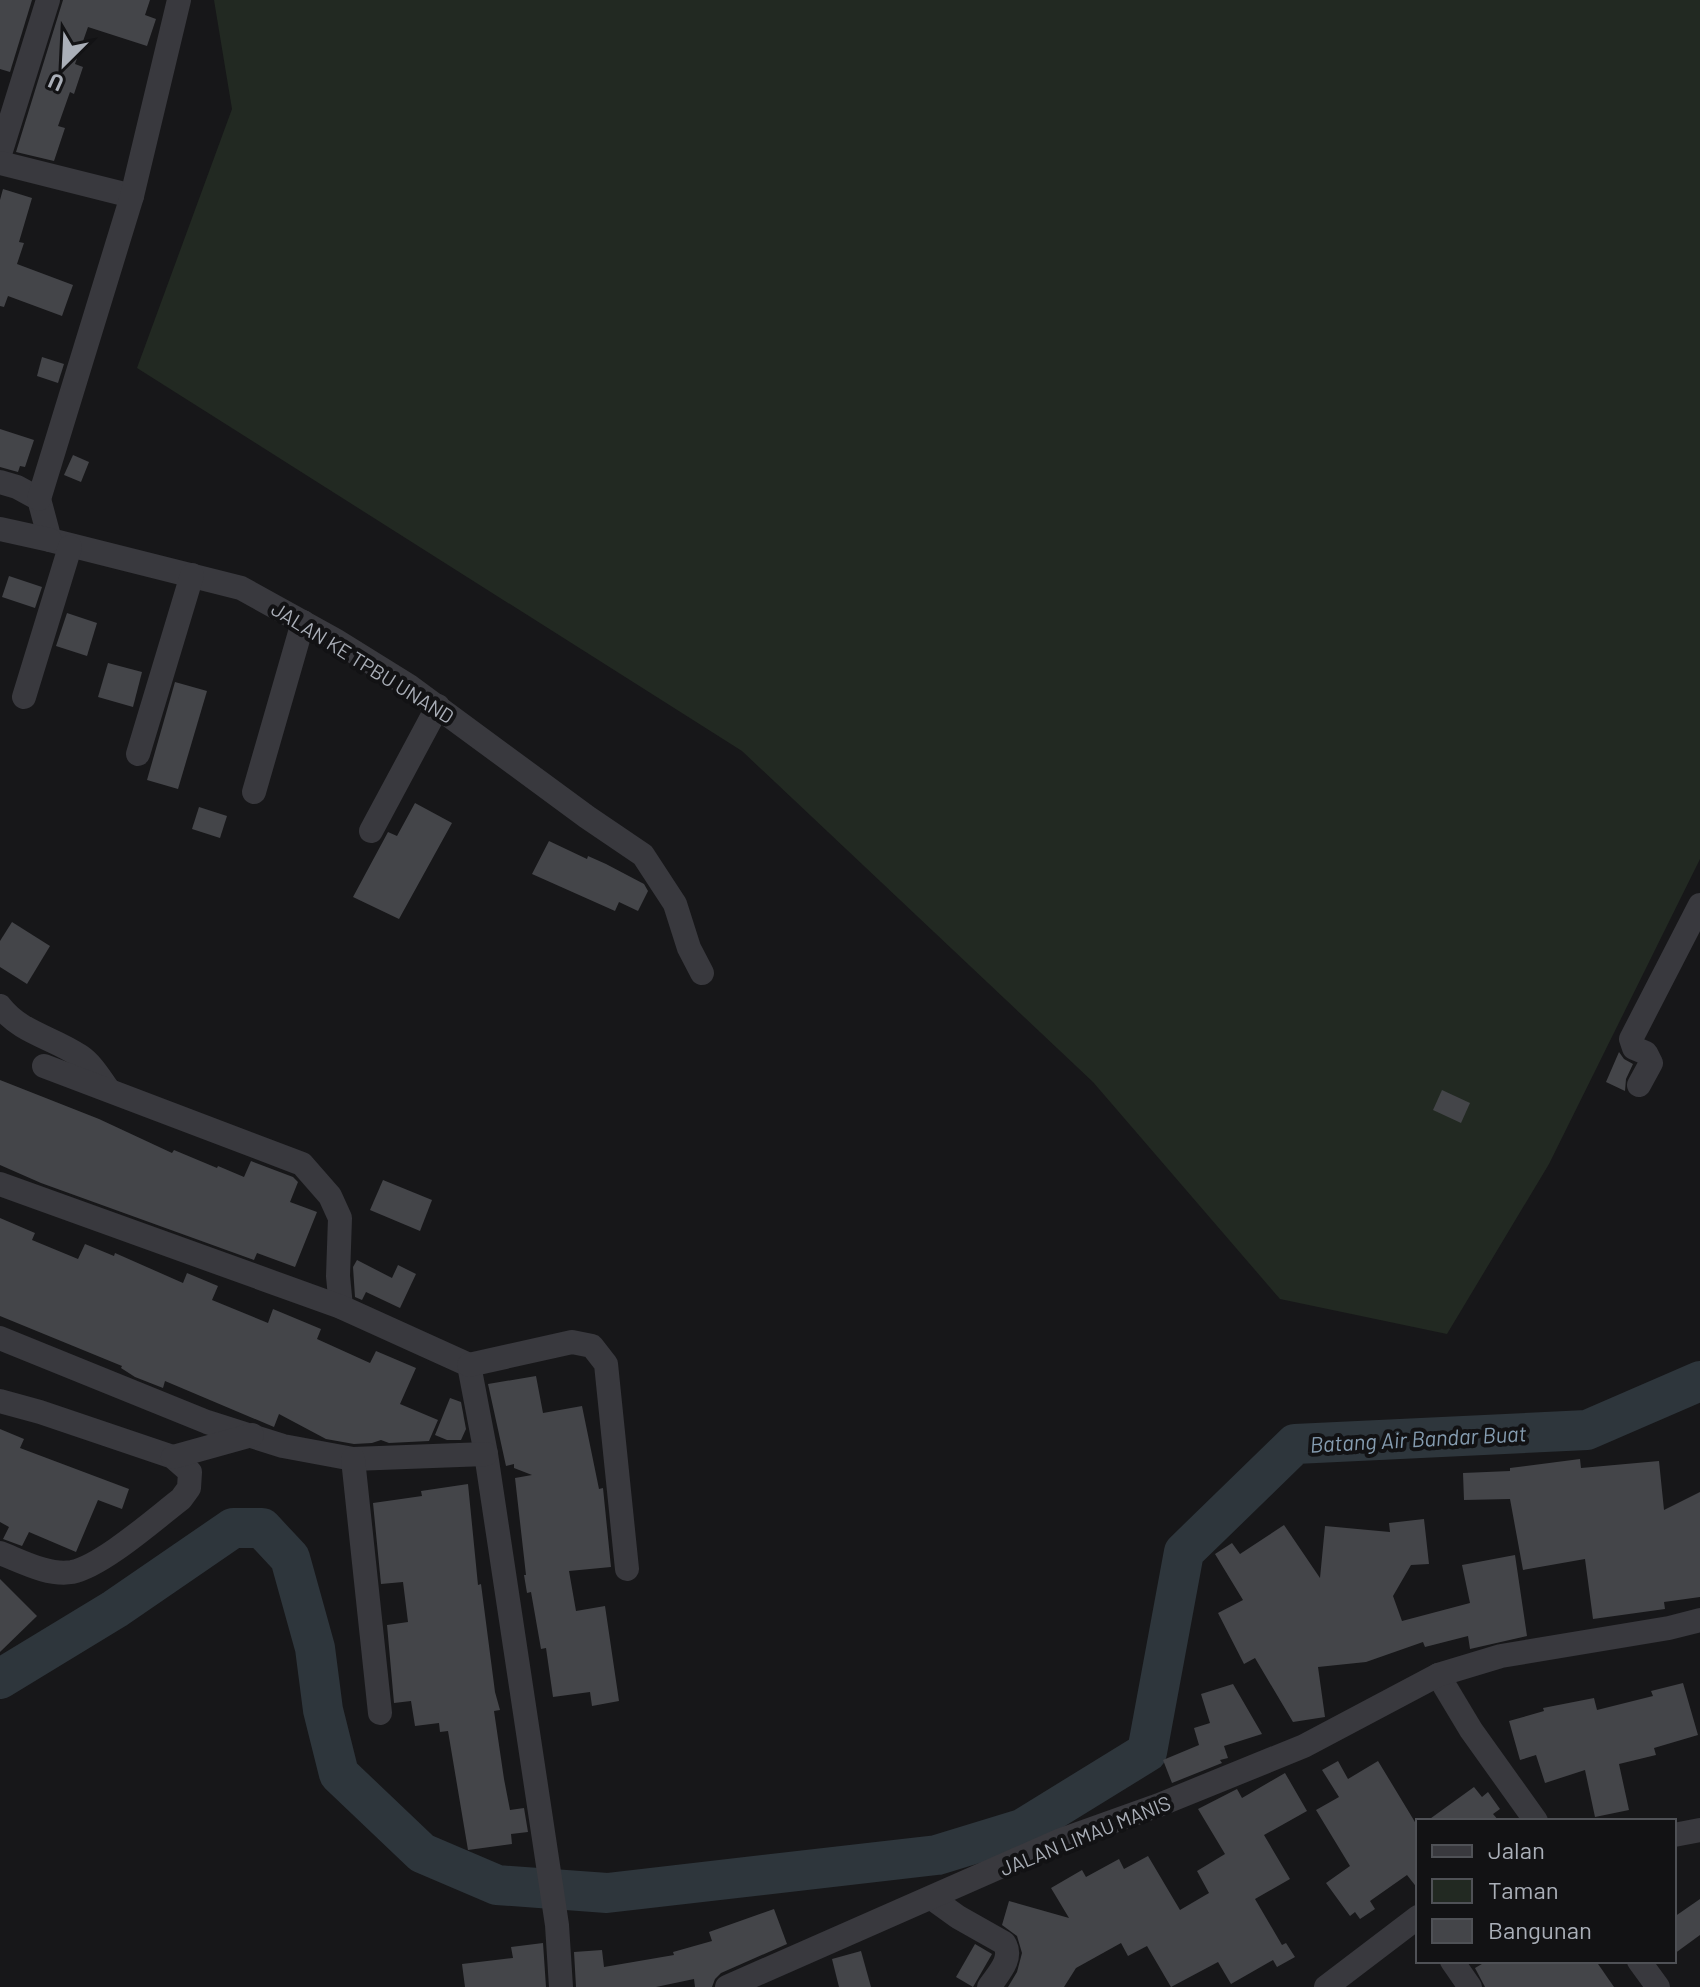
<svg xmlns="http://www.w3.org/2000/svg" width="1700" height="1987" font-family="Barlow,sans-serif">
<style>
.green{fill:#222922}
.lines{fill:none;stroke-linecap:round;stroke-linejoin:round}
.river{stroke:#2e363c;stroke-width:40}
.building{fill:#444549}
.minor{stroke:#39393e;stroke-width:24}
.labels{text-anchor:middle;dominant-baseline:central;stroke-width:8;stroke-linejoin:round;paint-order:stroke}
.street-label{font-size:20px;fill:#aaafb8;stroke:#121214}
.water-label{font-size:22px;font-style:italic;fill:#859cb0;stroke:#121214}
</style>
<rect width="100%" height="100%" fill="#171719"/>
<!-- green -->
<polygon class="green" points="214,0 1700,0 1700,859 1549,1164 1447,1334 1280,1299 1093,1082 742,751 137,368 232,109"/>
<g class="lines">
<!-- river -->
<polyline class="river" points="0,1679 115,1609 233,1528 262,1528 290,1558 315,1648 323,1710 339,1774 422,1853 497,1885 607,1893 937,1855 1022,1829 1147,1752 1184,1552 1295,1444 1587,1430 1700,1381"/>
</g>
<!-- building -->
<g class="building">
<polygon points="0,0 32,0 10,72 0,69"/>
<polygon points="63,0 150,0 145,15 156,19 147,46 88,27 75,64 83,67 74,94 70,92 58,126 65,128 54,161 16,152"/>
<polygon points="3,189 32,198 19,242 24,243 17,264 73,285 62,316 8,296 4,307 0,306 0,200"/>
<polygon points="42,357 64,364 58,383 37,376"/>
<polygon points="0,429 34,440 25,467 20,466 18,472 0,467"/>
<polygon points="73,455 89,462 81,482 64,475"/>
<polygon points="9,576 42,587 35,608 2,597"/>
<polygon points="67,613 97,623 87,656 56,646"/>
<polygon points="108,663 142,672 133,707 98,697"/>
<polygon points="175,682 207,691 178,789 147,780"/>
<polygon points="415,803 452,823 399,919 353,897 388,832 397,836"/>
<polygon points="199,807 227,816 220,838 192,829"/>
<polygon points="549,841 587,859 588,856 606,864 644,884 648,891 638,911 619,902 615,911 532,874"/>
<polygon points="12,922 50,946 27,984 0,967 0,941"/>
<polygon points="1619,1052 1624,1059 1633,1064 1626,1079 1625,1091 1606,1082"/>
<polygon points="0,1080 99,1119 172,1153 174,1150 217,1168 218,1166 244,1177 251,1161 293,1177 298,1182 290,1202 317,1212 295,1267 257,1253 254,1260 41,1183 0,1165"/>
<polygon points="1442,1090 1470,1103 1461,1123 1433,1110"/>
<polygon points="383,1180 432,1200 420,1231 370,1210"/>
<polygon points="0,1218 35,1233 32,1240 78,1259 85,1244 114,1256 115,1253 183,1283 187,1273 218,1286 212,1300 268,1323 273,1309 321,1329 317,1339 370,1363 376,1351 416,1368 400,1404 438,1420 429,1441 389,1443 381,1440 372,1443 354,1444 326,1439 279,1414 274,1427 165,1381 163,1388 135,1377 121,1368 122,1366 0,1316"/>
<polygon points="357,1260 392,1278 398,1265 416,1274 400,1308 366,1292 362,1300 355,1297 353,1267"/>
<polygon points="536,1376 543,1413 582,1406 599,1489 603,1488 611,1567 569,1571 576,1611 605,1606 619,1701 592,1706 590,1692 553,1697 546,1648 541,1649 531,1592 527,1593 524,1575 526,1575 515,1478 532,1475 514,1468 514,1464 506,1466 488,1384"/>
<polygon points="450,1398 461,1402 466,1429 461,1440 447,1440 435,1435"/>
<polygon points="0,1429 24,1439 20,1448 129,1489 122,1509 98,1500 76,1552 29,1532 22,1546 3,1539 9,1527 0,1522"/>
<polygon points="1580,1459 1581,1468 1659,1461 1664,1510 1700,1492 1700,1597 1664,1602 1665,1609 1593,1619 1585,1559 1523,1570 1510,1499 1464,1500 1463,1473 1510,1471 1510,1468"/>
<polygon points="468,1484 478,1585 481,1584 495,1692 500,1710 494,1711 504,1779 510,1810 524,1808 528,1832 511,1834 512,1844 468,1850 448,1731 440,1732 439,1723 415,1726 411,1701 394,1703 387,1625 408,1622 403,1582 381,1584 373,1503 422,1496 421,1491"/>
<polygon points="1424,1519 1429,1564 1411,1565 1393,1596 1402,1621 1470,1603 1462,1565 1515,1555 1527,1636 1470,1649 1468,1636 1425,1647 1423,1642 1366,1662 1318,1667 1325,1717 1293,1722 1255,1658 1244,1664 1218,1613 1243,1600 1215,1554 1232,1543 1240,1554 1284,1525 1320,1578 1325,1526 1390,1532 1389,1523"/>
<polygon points="0,1579 37,1616 0,1652"/>
<polygon points="1683,1683 1698,1735 1654,1748 1656,1755 1619,1764 1629,1810 1595,1817 1585,1770 1545,1783 1536,1755 1520,1760 1509,1721 1544,1711 1543,1708 1594,1698 1597,1710 1653,1696 1651,1691"/>
<polygon points="1233,1684 1262,1734 1224,1746 1228,1758 1220,1760 1222,1763 1172,1783 1163,1760 1199,1745 1194,1728 1210,1723 1201,1694"/>
<polygon points="1338,1761 1348,1779 1378,1761 1418,1827 1418,1889 1407,1875 1370,1901 1375,1909 1360,1919 1355,1912 1350,1916 1326,1883 1350,1866 1316,1810 1339,1797 1322,1770"/>
<polygon points="1285,1773 1307,1811 1264,1835 1290,1879 1255,1899 1282,1945 1286,1943 1295,1957 1277,1967 1273,1960 1231,1984 1218,1962 1171,1987 1147,1946 1128,1956 1121,1943 1076,1968 1064,1987 1008,1987 1017,1972 1022,1953 1017,1936 1002,1925 1009,1901 1069,1918 1051,1888 1082,1870 1086,1877 1119,1859 1124,1869 1148,1856 1180,1910 1209,1893 1197,1871 1225,1854 1198,1809 1237,1789 1242,1798"/>
<polygon points="1474,1787 1482,1797 1488,1792 1500,1809 1493,1814 1499,1821 1427,1821"/>
<polygon points="1700,1899 1700,1935 1674,1954 1674,1917"/>
<polygon points="774,1909 787,1944 721,1973 715,1979 712,1987 695,1987 694,1979 656,1987 576,1987 574,1952 602,1950 604,1967 674,1955 673,1952 712,1941 709,1932"/>
<polygon points="543,1943 546,1987 465,1987 462,1964 513,1958 511,1947"/>
<polygon points="975,1944 992,1954 973,1987 956,1977"/>
<polygon points="861,1951 871,1987 839,1987 832,1959"/>
<polygon points="1487,1961 1596,1961 1614,1987 1485,1987 1475,1968"/>
</g>
<g class="lines">
<!-- minor -->
<g class="minor">
<polyline points="0,154 48,0"/>
<polyline points="0,163 132,196"/>
<polyline points="0,482 17,487 39,499 50,540 241,588 335,640 409,686 587,817 643,855 675,904 689,948 702,973"/>
<polyline points="39,499 132,196 179,0"/>
<polyline points="0,529 50,540"/>
<polyline points="24,697 70,547"/>
<polyline points="138,754 192,575"/>
<polyline points="254,792 303,622"/>
<polyline points="371,831 438,706"/>
<path d="M0,1006C21,1033 52,1037 80,1056C92,1064 100,1078 108,1089"/>
<polyline points="44,1066 302,1164 330,1196 340,1218 338,1276 341,1307"/>
<polyline points="1639,1085 1651,1063 1646,1053 1634,1048 1631,1039 1700,905"/>
<polyline points="0,1184 341,1307 469,1365 486,1454 557,1925 561,1987"/>
<polyline points="0,1338 207,1422 283,1446 353,1459 486,1454"/>
<polyline points="469,1365 572,1342 592,1346 606,1364 627,1569"/>
<path d="M0,1401L40,1412L173,1457L190,1472L189,1488L181,1499C155,1519 102,1566 72,1572C48,1576 21,1561 0,1553"/>
<polyline points="173,1457 252,1435"/>
<polyline points="353,1459 380,1713"/>
<polyline points="1438,1675 1471,1730 1536,1821"/>
<polyline points="1674,1835 1700,1830"/>
<path d="M933,1899L958,1917L1004,1943C1014,1958 998,1974 989,1987"/>
<polyline points="1452,1961 1470,1987"/>
<polyline points="1639,1961 1658,1987"/>
<polyline points="727,1987 1061,1840 1159,1805 1304,1746 1438,1675 1501,1656 1669,1628 1700,1620"/>
<polyline points="1326,1987 1418,1917"/>
</g>
</g>
<g class="labels">
<!-- street labels -->
<g class="street-label">
<text transform="translate(363 662) rotate(32)">JALAN KE TPBU UNAND</text>
<text transform="translate(1085 1835) rotate(-22)">JALAN LIMAU MANIS</text>
</g>
<!-- water labels -->
<g class="water-label">
<text transform="translate(1418 1438) rotate(-3)">Batang Air Bandar Buat</text>
</g>
</g>
<!-- legend -->
<rect x="1416" y="1819" width="260" height="144" fill="#121214" stroke="#4f5156" stroke-width="2"/>
<rect x="1432" y="1845" width="40" height="12" fill="#39393e" stroke="#4f5156" stroke-width="2"/>
<text x="1488" y="1859" font-size="24" fill="#aaafb8">Jalan</text>
<rect x="1432" y="1879" width="40" height="24" fill="#222922" stroke="#4f5156" stroke-width="2"/>
<text x="1488" y="1899" font-size="24" fill="#aaafb8">Taman</text>
<rect x="1432" y="1919" width="40" height="24" fill="#444549" stroke="#4f5156" stroke-width="2"/>
<text x="1488" y="1939" font-size="24" fill="#aaafb8">Bangunan</text>
<!-- north arrow -->
<g transform="translate(64 64) rotate(204)" stroke="#121214" stroke-width="6" paint-order="stroke">
<path d="M0-6L14 30L0 20L-14 30Z" fill="#aaafb8"/>
<text y="-12" font-size="22" font-weight="bold" text-anchor="middle" fill="#aaafb8">U</text>
</g>
</svg>
